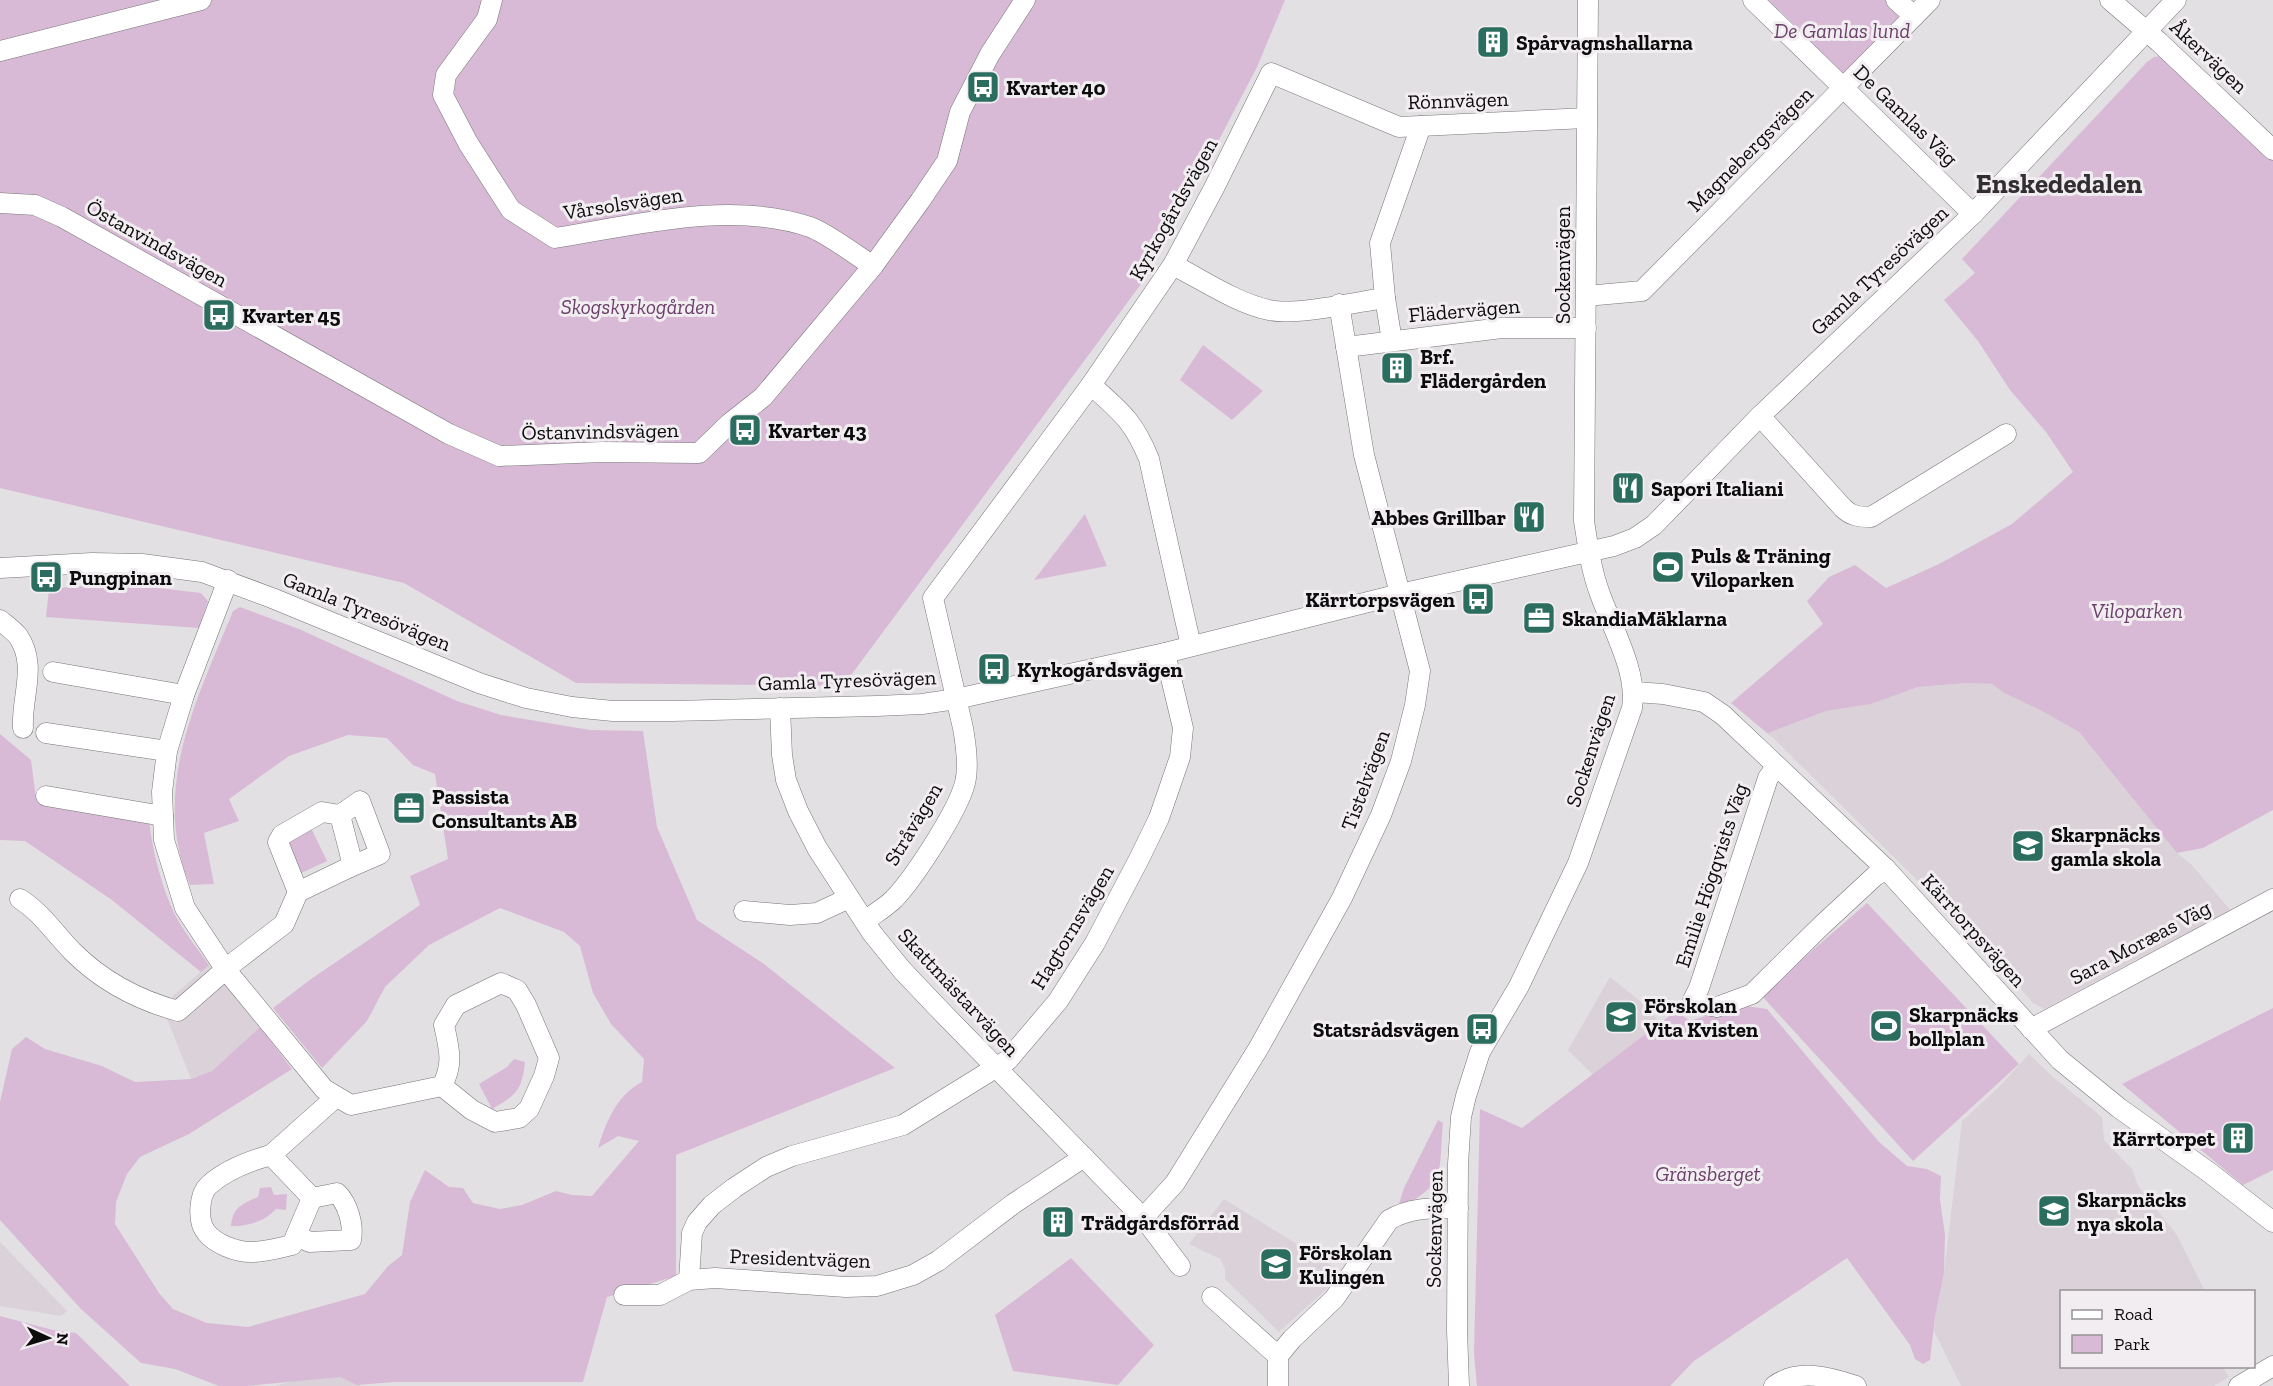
<svg xmlns="http://www.w3.org/2000/svg" width="2273" height="1386" font-family="'Zilla Slab',serif">
<style>
.built{fill:#dad1d9}
.green{fill:#d8bad6}
.lines{fill:none;stroke-linecap:round;stroke-linejoin:round}
.minor-casing{stroke:#777577;stroke-width:21}
.minor{stroke:#fff;stroke-width:20}
.labels{text-anchor:middle;dominant-baseline:central;stroke-width:6;stroke-linejoin:round;paint-order:stroke}
.park-label{font-size:21px;font-style:italic;fill:#6b406a;stroke:#f1edf0}
.poi-label{font-size:21px;font-weight:bold;fill:#0d0c0d;stroke:#f1edf0;text-anchor:start}
.street-label{font-size:21px;fill:#0d0c0d;stroke:#f1edf0}
.district-label{font-size:27px;font-weight:bold;fill:#312e31;stroke:#f1edf0}
</style>
<rect width="100%" height="100%" fill="#e3e0e3"/>
<!-- built -->
<g class="built">
<polygon points="1968,683 1992,684 2004,693 2040,710 2079,732 2177,853 2191,864 2231,911 2128,964 2045,1009 2033,1003 1979,941 1768,733 1826,711 1871,704 1918,687"/>
<polygon points="209,965 260,1027 212,1071 191,1079 167,1019 173,996"/>
<polygon points="1610,977 1649,1008 1662,1027 1594,1076 1568,1050"/>
<polygon points="2029,1054 2053,1077 2102,1117 2104,1140 2132,1169 2138,1186 2177,1235 2205,1291 2062,1292 2062,1366 2223,1367 2229,1377 2214,1386 1961,1386 1934,1331 1935,1317 1944,1273 1962,1121 1998,1088"/>
<polygon points="1224,1199 1339,1270 1330,1286 1279,1332 1225,1279 1225,1269 1220,1259 1189,1244"/>
<polygon points="0,1242 67,1311 61,1316 0,1306"/>
<polygon points="354,1364 360,1386 275,1386"/>
</g>
<!-- green -->
<g class="green">
<polygon points="0,0 1285,0 1257,67 1150,272 843,686 576,683 404,583 0,488"/>
<polygon points="1769,0 1886,0 1901,15 1844,75"/>
<polygon points="2162,56 2273,157 2273,810 2203,848 2177,853 2079,732 2040,710 2004,693 1992,684 1968,683 1918,687 1871,704 1826,711 1768,733 1772,737 1731,703 1823,624 1807,601 1829,577 1855,565 1886,588 1939,564 2012,524 2073,472 2046,432 2010,390 1978,341 1944,300 1975,273 1962,259 2147,62 2154,57"/>
<polygon points="1203,345 1263,391 1232,420 1180,380"/>
<polygon points="1085,514 1107,566 1034,580"/>
<polygon points="99,581 201,593 208,601 199,628 46,617 49,589 83,586"/>
<path d="M240,607L299,629L457,701L501,715L590,730L643,731L657,827L697,920L764,964L895,1068L676,1155V1276L607,1297L583,1382H394L357,1385L340,1377L247,1386H219L175,1369L141,1363L81,1309L0,1220V1102L12,1049L26,1037L45,1049L102,1066L135,1082L191,1079L212,1071L260,1027L292,1069L189,1134L140,1157L127,1174L116,1202L115,1224L159,1293L173,1309L207,1323L248,1327L365,1294L388,1266L402,1255L410,1202L425,1170L449,1187L463,1188L473,1203L500,1209L522,1205L556,1191L572,1195L592,1196L639,1141L618,1136L598,1148C606,1122 616,1096 642,1082L644,1059L611,1024L593,993L580,946L564,932L500,908L429,945L385,987L367,1021L322,1068L273,1008L311,979L420,905L410,876L448,859L435,774L413,765L387,738L348,735L289,756L229,799L239,821L204,833L214,884L190,885C150,790 197,699 233,611Z"/>
<path d="M0,734L31,760L36,798L149,821C153,853 161,885 175,915C184,932 198,949 209,965L201,972L112,900L25,841L0,840Z"/>
<polygon points="311,828 327,861 297,875 281,842"/>
<polygon points="1867,903 2019,1064 1913,1161 1761,995"/>
<polygon points="1739,1005 1767,1009 1879,1142 1907,1166 1927,1169 1941,1176 1940,1200 1945,1235 1944,1273 1935,1317 1930,1360 1923,1364 1915,1359 1910,1345 1847,1258 1694,1361 1670,1386 1477,1386 1474,1354 1480,1109 1522,1128 1676,1011 1690,1021"/>
<polygon points="2273,1008 2273,1170 2243,1185 2122,1084"/>
<path d="M514,1059L525,1062C522,1091 516,1095 492,1109L479,1084L507,1067Z"/>
<path d="M1438,1120L1443,1123C1438,1176 1448,1182 1397,1210L1404,1188Z"/>
<path d="M271,1187L274,1195L287,1194L286,1210L276,1209C264,1222 248,1226 231,1226C233,1207 242,1204 258,1197L260,1188Z"/>
<polygon points="1071,1258 1154,1345 1118,1385 1013,1371 995,1315"/>
<polygon points="0,1316 53,1330 76,1333 130,1386 0,1386"/>
</g>
<g class="lines">
<!-- minor casing -->
<g class="minor-casing">
<g id="minor">
<path d="M492,0L487,19L446,75L443,95L468,143L511,210L555,238C636,225 731,200 810,227C827,233 857,256 873,266"/>
<polyline points="1753,0 1973,214"/>
<polyline points="1896,0 1914,16"/>
<polyline points="2110,0 2159,42 2273,150"/>
<polyline points="0,51 201,0"/>
<polyline points="0,203 35,205 62,217 449,434 499,456 602,452 699,453 730,423 763,397 873,266 920,201 947,161 960,112 990,54 1025,0"/>
<path d="M1173,265C1203,280 1236,303 1269,310C1296,316 1356,302 1385,298"/>
<polyline points="1586,296 1642,291 1930,0"/>
<polyline points="1392,341 1385,298 1380,243 1421,126"/>
<polyline points="1346,347 1502,328 1586,328"/>
<path d="M1091,385C1121,412 1133,420 1149,459L1191,646"/>
<path d="M1760,416L1843,508C1851,516 1859,517 1871,517L2006,434"/>
<polyline points="0,568 92,563 142,564 202,572 272,598 479,683 526,698 572,707 613,711 672,711 877,706 922,704 956,699 1165,653 1400,594 1614,546 1635,538 1654,525 1760,416 1973,214 2176,0"/>
<path d="M228,580L184,695L167,751L162,792L164,840L185,908L226,970L324,1089L351,1105L442,1086C454,1063 449,1049 444,1025L456,1005L501,983L517,990L526,1005L549,1058L544,1076L529,1109L519,1118L495,1122L472,1110L442,1086"/>
<path d="M0,620C6,625 13,630 18,636C38,665 21,697 23,728"/>
<polyline points="53,672 184,695"/>
<polyline points="1635,692 1663,694 1704,702 1723,715 1886,869 2060,1060 2119,1108 2210,1173 2273,1222"/>
<polyline points="780,708 782,755 786,780 798,811 817,848 872,933 902,970 938,1008 1146,1221 1180,1266"/>
<polyline points="46,733 167,751"/>
<polyline points="1776,767 1768,778 1699,988 1693,1000 1701,1004 1717,1007 1752,994 1821,926 1875,876 1886,869"/>
<polyline points="46,796 163,816"/>
<polyline points="340,815 360,801 380,854 350,867"/>
<path d="M20,899C42,913 55,934 73,952C102,981 138,1000 178,1011L233,963L284,924L298,892L350,867L351,858L340,815L322,812L282,835L278,842L298,892"/>
<polyline points="744,911 790,915 817,913 849,898"/>
<path d="M865,921C874,914 886,907 894,899C914,878 958,811 965,783C969,767 966,745 963,728L933,598L1091,385L1173,265L1214,188L1271,73L1399,127L1586,118"/>
<polyline points="2031,1029 2273,899"/>
<path d="M271,1155C249,1161 227,1169 209,1185C199,1194 197,1221 206,1232C215,1244 236,1252 251,1252C265,1252 279,1248 292,1245L312,1198L271,1155L336,1097"/>
<polyline points="1143,1218 1175,1183 1258,1049 1342,898 1381,815 1401,761 1415,705 1420,671 1364,455 1339,304"/>
<path d="M296,1236L310,1242L351,1240C354,1225 348,1204 337,1193L312,1198"/>
<polyline points="689,1280 692,1233 697,1222 712,1205 734,1188 766,1167 792,1156 903,1125 1008,1060 1058,1001 1095,943 1139,859 1159,818 1180,757 1183,728 1165,653"/>
<polyline points="624,1295 660,1295 689,1280 715,1278 846,1287 877,1286 913,1275 938,1261 1013,1204 1084,1157"/>
<polyline points="1212,1297 1278,1356"/>
<path d="M1278,1386V1356L1292,1339L1334,1299L1389,1220C1410,1207 1435,1208 1458,1208"/>
<path d="M1459,1386L1457,1330L1458,1164L1461,1117L1466,1096L1480,1052L1519,986L1578,863L1632,708C1638,672 1612,628 1600,594C1591,570 1588,546 1584,521L1588,0"/>
<path d="M1774,1386C1799,1368 1830,1377 1856,1386"/>
<polyline points="2239,1386 2273,1366"/>
</g>
</g>
<!-- minor -->
<use href="#minor" class="minor"/>
</g>
<!-- icons -->
<defs>
<g id="building-square" transform="scale(1.725)"><rect x="-9" y="-9" width="18" height="18" rx="4" fill="#2b6d5f" stroke="#f1edf0"/><path d="M-4-6H4V6H1V3H-1V6H-4ZM-2.5-4.3h1.7v1.8h-1.7ZM.8-4.3h1.7v1.8H.8ZM-2.5-1h1.7V.8h-1.7ZM.8-1h1.7V.8H.8Z" fill="#fff"/></g>
<g id="bus-square" transform="scale(1.725)"><rect x="-9" y="-9" width="18" height="18" rx="4" fill="#2b6d5f" stroke="#f1edf0"/><path d="M-5-6H5V4H4V6H2V4H-2V6H-4V4H-5ZM-3.5-4V0h7V-4ZM-3.5 1.2v1.5H-2V1.2ZM2 1.2v1.5H3.5V1.2Z" fill="#fff"/></g>
<g id="restaurant-square" transform="scale(1.725)"><rect x="-9" y="-9" width="18" height="18" rx="4" fill="#2b6d5f" stroke="#f1edf0"/><path d="M-5-6h1v4h1v-4h1v4h1v-4h1v5L-1.5 .5V6h-2V.5L-5-1ZM5-6V6H3V1.5H1.5Q1.5-4 5-6Z" fill="#fff"/></g>
<g id="stadium-square" transform="scale(1.725)"><rect x="-9" y="-9" width="18" height="18" rx="4" fill="#2b6d5f" stroke="#f1edf0"/><path d="M0-5a6.5 5 0 1 0 0 10a6.5 5 0 1 0 0-10ZM-3.5-1.8h7v3.6h-7Z" fill="#fff"/></g>
<g id="office-square" transform="scale(1.725)"><rect x="-9" y="-9" width="18" height="18" rx="4" fill="#2b6d5f" stroke="#f1edf0"/><path d="M-6-3h4V-5.5h4V-3h4V5H-6ZM-1-4.5V-3h2v-1.5ZM-6 0V1H6V0Z" fill="#fff"/></g>
<g id="school-square" transform="scale(1.725)"><rect x="-9" y="-9" width="18" height="18" rx="4" fill="#2b6d5f" stroke="#f1edf0"/><path d="M0-5L7-2L0 1L-7-2ZM-4 1L0 2.5L4 1V4Q0 6-4 4Z" fill="#fff"/></g>
</defs>
<g fill-rule="evenodd">
<use href="#building-square" x="1493" y="42"/>
<use href="#bus-square" x="983" y="87"/>
<use href="#bus-square" x="219" y="315"/>
<use href="#building-square" x="1397" y="368"/>
<use href="#bus-square" x="745" y="430"/>
<use href="#restaurant-square" x="1628" y="488"/>
<use href="#restaurant-square" x="1529" y="517"/>
<use href="#stadium-square" x="1668" y="567"/>
<use href="#bus-square" x="46" y="577"/>
<use href="#bus-square" x="1478" y="599"/>
<use href="#office-square" x="1539" y="618"/>
<use href="#bus-square" x="994" y="669"/>
<use href="#office-square" x="409" y="808"/>
<use href="#school-square" x="2028" y="846"/>
<use href="#school-square" x="1621" y="1017"/>
<use href="#stadium-square" x="1886" y="1026"/>
<use href="#bus-square" x="1482" y="1029"/>
<use href="#building-square" x="2238" y="1138"/>
<use href="#school-square" x="2054" y="1211"/>
<use href="#building-square" x="1058" y="1222"/>
<use href="#school-square" x="1276" y="1264"/>
</g>
<g class="labels">
<!-- park labels -->
<g class="park-label">
<text x="1842" y="30">De Gamlas lund</text>
<text x="638" y="306">Skogskyrkogården</text>
<text x="2137" y="610">Viloparken</text>
<text x="1708" y="1173">Gränsberget</text>
</g>
<!-- poi labels -->
<g class="poi-label">
<text x="1516" y="42">Spårvagnshallarna</text>
<text x="1006" y="87">Kvarter 40</text>
<text x="242" y="315">Kvarter 45</text>
<text x="1420" y="356">Brf.<tspan x="1420" dy="24">Flädergården</tspan></text>
<text x="768" y="430">Kvarter 43</text>
<text x="1651" y="488">Sapori Italiani</text>
<text x="1506" y="517" text-anchor="end">Abbes Grillbar</text>
<text x="1691" y="555">Puls &amp; Träning<tspan x="1691" dy="24">Viloparken</tspan></text>
<text x="69" y="577">Pungpinan</text>
<text x="1455" y="599" text-anchor="end">Kärrtorpsvägen</text>
<text x="1562" y="618">SkandiaMäklarna</text>
<text x="1017" y="669">Kyrkogårdsvägen</text>
<text x="432" y="796">Passista<tspan x="432" dy="24">Consultants AB</tspan></text>
<text x="2051" y="834">Skarpnäcks<tspan x="2051" dy="24">gamla skola</tspan></text>
<text x="1644" y="1005">Förskolan<tspan x="1644" dy="24">Vita Kvisten</tspan></text>
<text x="1909" y="1014">Skarpnäcks<tspan x="1909" dy="24">bollplan</tspan></text>
<text x="1459" y="1029" text-anchor="end">Statsrådsvägen</text>
<text x="2215" y="1138" text-anchor="end">Kärrtorpet</text>
<text x="2077" y="1199">Skarpnäcks<tspan x="2077" dy="24">nya skola</tspan></text>
<text x="1081" y="1222">Trädgårdsförråd</text>
<text x="1299" y="1252">Förskolan<tspan x="1299" dy="24">Kulingen</tspan></text>
</g>
<!-- street labels -->
<g class="street-label">
<text transform="translate(2209 56) rotate(43)">Åkervägen</text>
<text transform="translate(1458 100) rotate(-2)">Rönnvägen</text>
<text transform="translate(1906 115) rotate(44)">De Gamlas Väg</text>
<text transform="translate(1750 149) rotate(-45)">Magnebergsvägen</text>
<text transform="translate(623 203) rotate(-9)">Vårsolsvägen</text>
<text transform="translate(1173 209) rotate(-61)">Kyrkogårdsvägen</text>
<text transform="translate(157 243) rotate(29)">Östanvindsvägen</text>
<text transform="translate(1562 265) rotate(-90)">Sockenvägen</text>
<text transform="translate(1879 270) rotate(-43)">Gamla Tyresövägen</text>
<text transform="translate(1464 310) rotate(-5)">Flädervägen</text>
<text transform="translate(600 431) rotate(-1)">Östanvindsvägen</text>
<text transform="translate(367 611) rotate(22)">Gamla Tyresövägen</text>
<text transform="translate(847 680) rotate(-2)">Gamla Tyresövägen</text>
<text transform="translate(1590 750) rotate(-72)">Sockenvägen</text>
<text transform="translate(1365 780) rotate(-70)">Tistelvägen</text>
<text transform="translate(913 824) rotate(-59)">Stråvägen</text>
<text transform="translate(1711 875) rotate(-72)">Emilie Högqvists Väg</text>
<text transform="translate(1072 927) rotate(-59)">Hagtornsvägen</text>
<text transform="translate(1974 930) rotate(48)">Kärrtorpsvägen</text>
<text transform="translate(2140 942) rotate(-28)">Sara Moræas Väg</text>
<text transform="translate(959 992) rotate(47)">Skattmästarvägen</text>
<text transform="translate(1434 1229) rotate(-89)">Sockenvägen</text>
<text transform="translate(800 1258) rotate(2)">Presidentvägen</text>
</g>
<!-- district labels -->
<g class="district-label">
<text x="2059" y="184">Enskededalen</text>
</g>
</g>
<!-- legend -->
<rect x="2060" y="1290" width="195" height="78" fill="#f1edf0" stroke="#969395" stroke-width="1.5"/>
<rect x="2072" y="1310" width="30" height="9" fill="#ffffff" stroke="#969395" stroke-width="1.5"/>
<text x="2114" y="1320" font-size="18" fill="#0d0c0d">Road</text>
<rect x="2072" y="1335" width="30" height="18" fill="#d8bad6" stroke="#969395" stroke-width="1.5"/>
<text x="2114" y="1350" font-size="18" fill="#0d0c0d">Park</text>
<!-- north arrow -->
<g transform="translate(48 1338) rotate(94)" stroke="#f1edf0" stroke-width="4.5" paint-order="stroke">
<path d="M0-4.5L10 22L0 15L-10 22Z" fill="#0d0c0d"/>
<text y="-9" font-size="16" font-weight="bold" text-anchor="middle" fill="#0d0c0d">N</text>
</g>
</svg>
